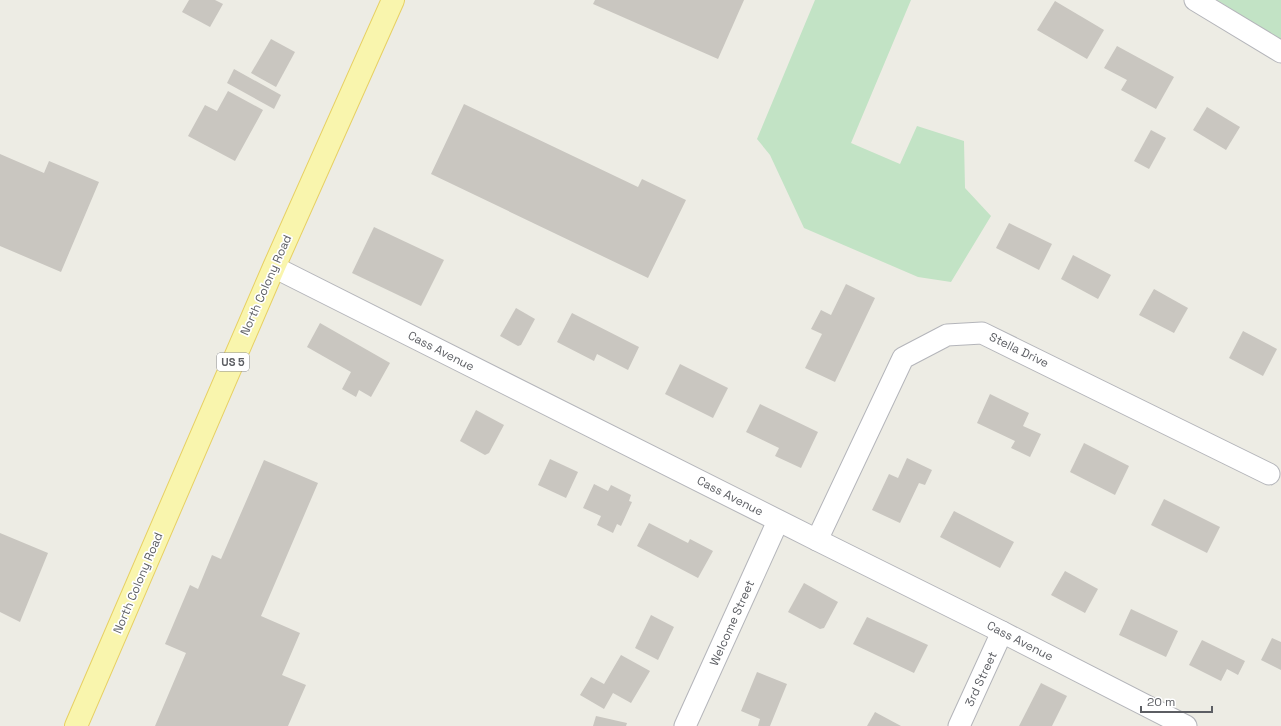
<svg xmlns="http://www.w3.org/2000/svg" width="1281" height="726" font-family="'Space Grotesk',sans-serif">
<style>
.green{fill:#c2e3c5}
.building{fill:#c9c6c0}
.lines{fill:none;stroke-linecap:round;stroke-linejoin:round}
.minor-casing{stroke:#b4b5ba;stroke-width:23}
.primary-casing{stroke:#e7d063;stroke-width:24}
.minor{stroke:#fff;stroke-width:21}
.primary{stroke:#f9f5ad;stroke-width:22}
.labels{text-anchor:middle;dominant-baseline:central;stroke-width:3.5;stroke-linejoin:round;paint-order:stroke}
.shield{fill:#fff;stroke:#8d8e92;stroke-width:1}
.shield-label{font-size:11px;font-weight:bold;fill:#5c5e63}
.street-label{font-size:12px;fill:#5c5e63;stroke:#fff}
</style>
<rect width="100%" height="100%" fill="#edece4"/>
<!-- green -->
<g class="green">
<polygon points="815,0 911,0 851,143 900,164 917,126 964,141 965,188 991,216 951,282 918,277 804,228 770,155 757,139"/>
<polygon points="1217,0 1281,0 1281,40"/>
</g>
<!-- building -->
<g class="building">
<polygon points="189,0 215,0 223,4 210,27 182,12"/>
<polygon points="595,0 744,0 718,59 593,4"/>
<polygon points="1055,1 1104,30 1087,59 1037,30"/>
<polygon points="271,39 295,52 276,87 251,73"/>
<polygon points="1117,46 1174,77 1156,109 1121,90 1127,80 1104,68"/>
<polygon points="234,69 281,95 274,109 227,83"/>
<polygon points="228,91 263,110 235,161 188,136 205,105 217,111"/>
<polygon points="464,104 638,187 642,179 686,200 648,278 431,174"/>
<polygon points="1207,107 1240,127 1226,150 1193,130"/>
<polygon points="1151,130 1166,138 1149,169 1134,161"/>
<polygon points="0,154 44,173 49,161 99,182 61,272 0,246"/>
<polygon points="1009,223 1052,244 1039,270 996,248"/>
<polygon points="374,227 444,260 421,306 352,273"/>
<polygon points="1073,255 1111,275 1098,299 1061,279"/>
<polygon points="846,284 875,298 835,382 805,368 822,334 811,329 821,310 831,315"/>
<polygon points="1154,289 1188,308 1174,333 1139,315"/>
<polygon points="516,308 535,319 521,345 518,346 500,336"/>
<polygon points="572,313 639,347 628,370 597,354 594,361 557,342"/>
<polygon points="320,323 390,363 371,397 359,390 356,397 342,389 351,372 307,347"/>
<polygon points="1243,331 1277,349 1263,376 1229,358"/>
<polygon points="680,364 728,388 713,418 665,394"/>
<polygon points="990,394 1029,413 1023,426 1041,434 1030,457 1011,448 1015,441 977,423"/>
<polygon points="760,404 818,432 801,468 775,456 779,448 746,432"/>
<polygon points="476,410 504,425 489,453 485,455 460,441"/>
<polygon points="1084,443 1129,466 1115,495 1070,472"/>
<polygon points="907,458 932,470 925,485 919,483 900,523 872,510 889,474 898,478"/>
<polygon points="550,459 578,472 566,498 538,485"/>
<polygon points="264,460 318,483 261,616 300,633 282,675 306,685 288,726 155,726 186,653 165,644 190,585 198,589 212,555 221,559"/>
<polygon points="594,484 608,491 611,485 631,495 629,501 632,502 621,526 617,524 613,533 597,525 601,516 583,508"/>
<polygon points="1164,499 1220,527 1207,553 1151,525"/>
<polygon points="954,511 1014,542 1000,568 940,537"/>
<polygon points="649,523 688,543 690,539 713,551 698,578 637,546"/>
<polygon points="0,533 48,553 20,622 0,612"/>
<polygon points="1065,571 1098,589 1085,613 1051,595"/>
<polygon points="804,583 838,602 824,628 820,629 788,612"/>
<polygon points="1131,609 1178,631 1166,657 1119,635"/>
<polygon points="651,615 674,627 658,660 635,648"/>
<polygon points="867,617 928,645 914,673 853,644"/>
<polygon points="1272,638 1281,642 1281,670 1261,660"/>
<polygon points="1202,640 1245,661 1238,675 1227,669 1221,681 1189,665"/>
<polygon points="621,655 650,671 631,703 613,693 604,709 580,695 591,677 604,684"/>
<polygon points="757,672 787,684 770,726 758,726 760,719 741,711"/>
<polygon points="1041,683 1067,696 1052,726 1019,726"/>
<polygon points="875,712 901,726 867,726"/>
<polygon points="596,716 627,723 626,726 593,726"/>
</g>
<g class="lines">
<!-- minor casing -->
<g class="minor-casing">
<g id="minor">
<polyline points="1195,0 1281,52"/>
<polyline points="274,267 817,540 1002,632 1186,726"/>
<polyline points="817,540 903,358 947,335 982,333 1269,474"/>
<polyline points="685,726 778,521"/>
<polyline points="959,726 1002,632"/>
</g>
</g>
<!-- primary casing -->
<g class="primary-casing">
<polyline id="primary" points="76,726 274,267 393,0"/>
</g>
<!-- minor -->
<use href="#minor" class="minor"/>
<!-- primary -->
<use href="#primary" class="primary"/>
</g>
<g class="labels">
<!-- shield labels -->
<rect class="shield" x="217" y="353" width="32" height="18" rx="3"/>
<g class="shield-label">
<text x="233" y="362">US 5</text>
</g>
<!-- street labels -->
<g class="street-label">
<text transform="translate(266 285) rotate(-66)">North Colony Road</text>
<text transform="translate(1019 350) rotate(26)">Stella Drive</text>
<text transform="translate(441 351) rotate(27)">Cass Avenue</text>
<text transform="translate(730 496) rotate(27)">Cass Avenue</text>
<text transform="translate(138 583) rotate(-67)">North Colony Road</text>
<text transform="translate(732 623) rotate(-66)">Welcome Street</text>
<text transform="translate(1020 641) rotate(27)">Cass Avenue</text>
<text transform="translate(981 679) rotate(-65)">3rd Street</text>
</g>
</g>
<!-- scale -->
<path d="M1141 706v6h71v-6" fill="none" stroke="#5c5e63" stroke-width="2"/>
<text x="1147" y="706" font-size="12" fill="#5c5e63" stroke="#ffffff" stroke-width="3" paint-order="stroke">20 m</text>
</svg>
